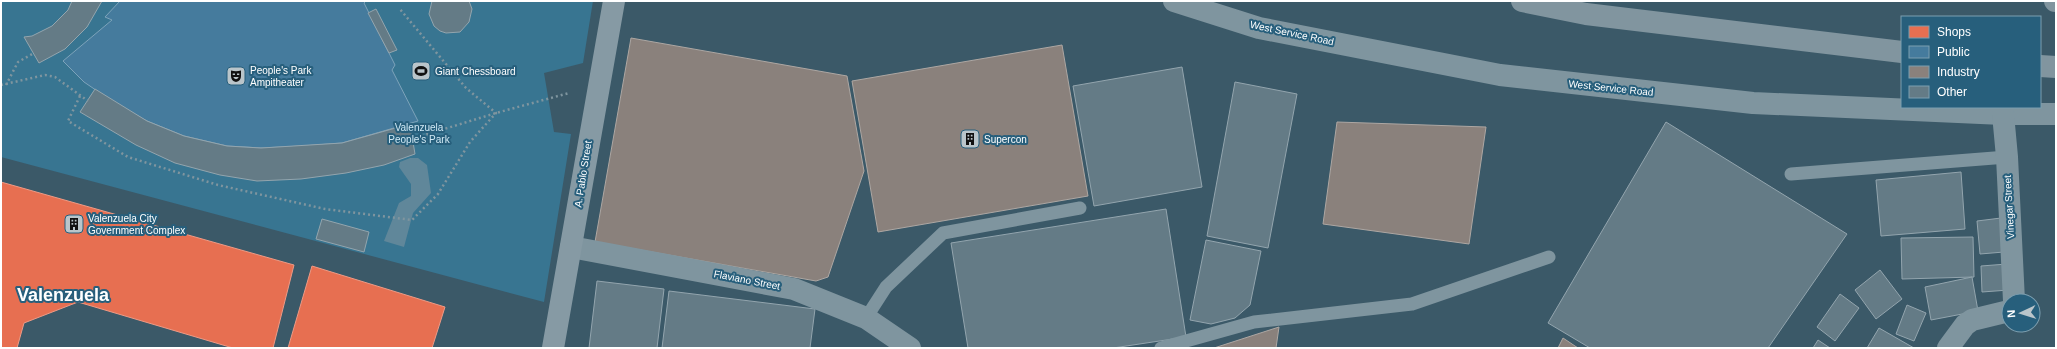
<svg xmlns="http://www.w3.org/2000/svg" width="2057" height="349" font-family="Arial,sans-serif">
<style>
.green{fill:#387591}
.water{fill:#60879a}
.shops{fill:#e76f51;stroke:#ee9a85}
.public{fill:#457b9d;stroke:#7da3ba}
.industry{fill:#8a817c;stroke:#ada7a3}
.building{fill:#647b86;stroke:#93a5ae}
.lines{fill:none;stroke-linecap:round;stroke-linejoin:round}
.path{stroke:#7f959f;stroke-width:2.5;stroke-dasharray:2 3;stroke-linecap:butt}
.lane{stroke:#7f959f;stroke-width:13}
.street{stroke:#7f959f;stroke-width:22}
.secondary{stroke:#869aa4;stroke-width:22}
.highway{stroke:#81959f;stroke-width:22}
.labels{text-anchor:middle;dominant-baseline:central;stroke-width:4;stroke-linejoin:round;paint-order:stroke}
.street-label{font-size:10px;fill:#fff;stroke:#275f7c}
.poi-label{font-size:10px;fill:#fff;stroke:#275f7c;text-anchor:start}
.park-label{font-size:10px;fill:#cfe8f4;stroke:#275f7c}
.town-label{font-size:18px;font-weight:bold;fill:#fff;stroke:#275f7c}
</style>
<rect width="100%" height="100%" fill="#3b5968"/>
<!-- green -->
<polygon class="green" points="1,1 593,1 583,63 544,73 554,132 571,134 544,302 1,157"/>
<!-- water -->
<polygon class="water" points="410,158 418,158 427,165 431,193 413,213 404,247 384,241 399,203 411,196 411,184 399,167 400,162"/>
<!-- shops -->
<g class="shops">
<polygon points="1,182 294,265 273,348 233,348 78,302 24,323 17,348 1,348"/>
<polygon points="312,266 445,307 432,348 288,348"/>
</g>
<!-- public -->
<polygon class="public" points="120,1 366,1 364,3 395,65 392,70 418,121 342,143 302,146 261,148 227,146 184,136 147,121 112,101 84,82 63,61 112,20 105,17"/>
<!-- industry -->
<g class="industry">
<polygon points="631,38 847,76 864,171 828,277 816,281 595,242"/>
<polygon points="1062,45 1088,196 878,232 852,81"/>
<polygon points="1337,122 1486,127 1469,244 1323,224"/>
<polygon points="1279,327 1276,348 1214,348"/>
<polygon points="1563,338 1578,348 1558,348"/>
</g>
<!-- building -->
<g class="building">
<polygon points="72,1 102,1 87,27 65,49 39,63 24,37 32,36 52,26 68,10"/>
<polygon points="432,1 469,1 472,9 469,22 460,32 446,33 440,31 434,26 429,14"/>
<polygon points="376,9 397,50 389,53 368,13"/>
<polygon points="1182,67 1202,187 1094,206 1073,86"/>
<polygon points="1235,82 1297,94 1268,248 1207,236"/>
<polygon points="95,89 147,121 184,136 227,146 261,148 342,143 410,124 415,154 384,165 346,173 301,179 257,181 220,175 175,163 136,145 80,112"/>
<polygon points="1666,122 1847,234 1768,348 1590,348 1548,323"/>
<polygon points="1961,172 1965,229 1881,236 1876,180"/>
<polygon points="1166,209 1186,337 1113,348 968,348 951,243"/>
<polygon points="2001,218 2004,252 1980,254 1977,221"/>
<polygon points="322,219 369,232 364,252 316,239"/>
<polygon points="1973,237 1974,277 1902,279 1901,238"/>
<polygon points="1206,240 1261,251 1250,305 1235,318 1211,324 1190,320"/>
<polygon points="2007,264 2009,290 1982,292 1981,266"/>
<polygon points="1880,270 1902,299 1876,319 1855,290"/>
<polygon points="1972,277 1978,311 1931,320 1925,287"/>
<polygon points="597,281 664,289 657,348 589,348"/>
<polygon points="669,291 815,309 810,348 662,348"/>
<polygon points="1840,294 1859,308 1835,341 1817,327"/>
<polygon points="1907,305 1926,313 1914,341 1896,334"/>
<polygon points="1879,328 1914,348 1867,348"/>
<polygon points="1818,340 1830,348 1813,348"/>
</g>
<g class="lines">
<!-- path -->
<g class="path">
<polyline points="1,85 45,75 55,77 88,101"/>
<polyline points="6,85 18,62 34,53"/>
<polyline points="80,96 68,121 128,157 218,185 325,209 412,220 438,194 470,142 496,113 466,88 399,8"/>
<polyline points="412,139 496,113 569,93"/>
</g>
<!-- lane -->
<g class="lane">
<polyline points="1791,174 2007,157"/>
<polyline points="866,318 886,287 943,233 1080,208"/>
<polyline points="1161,348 1254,322 1412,304 1549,257"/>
</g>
<!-- street -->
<g class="street">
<polyline points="1174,1 1259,28 1500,75 1753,103 2003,114 2056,114"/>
<polyline points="2003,114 2007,157 2014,301"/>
<polyline points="571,247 794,289 866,318 910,348"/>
<polyline points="1948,348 1965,325 1972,320 2009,311"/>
</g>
<!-- secondary -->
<polyline class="secondary" points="553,348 614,1"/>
<!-- highway -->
<g class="highway">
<polyline points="1522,1 1586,14 1902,52"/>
<polyline points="2055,1 2056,1"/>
<polyline points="2040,66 2056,67"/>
</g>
</g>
<!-- icons -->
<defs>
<g id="stadium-square" transform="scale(1)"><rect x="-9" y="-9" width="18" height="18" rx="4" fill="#bac5ca" stroke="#275f7c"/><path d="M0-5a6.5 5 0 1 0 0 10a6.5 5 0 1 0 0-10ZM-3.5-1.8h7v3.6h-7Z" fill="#111"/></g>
<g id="theatre-square" transform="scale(1)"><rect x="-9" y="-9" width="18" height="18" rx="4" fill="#bac5ca" stroke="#275f7c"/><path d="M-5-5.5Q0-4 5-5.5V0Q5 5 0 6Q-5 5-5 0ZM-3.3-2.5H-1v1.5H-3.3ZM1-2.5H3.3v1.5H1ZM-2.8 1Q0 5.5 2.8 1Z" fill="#111"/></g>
<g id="building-square" transform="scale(1)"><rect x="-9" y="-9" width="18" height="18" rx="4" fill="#bac5ca" stroke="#275f7c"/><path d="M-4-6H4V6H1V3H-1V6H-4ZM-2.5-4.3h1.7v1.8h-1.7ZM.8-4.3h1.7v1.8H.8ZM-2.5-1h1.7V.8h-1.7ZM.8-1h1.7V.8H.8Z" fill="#111"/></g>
</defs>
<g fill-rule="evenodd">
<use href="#stadium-square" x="421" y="71"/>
<use href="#theatre-square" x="236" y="76"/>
<use href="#building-square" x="970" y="139"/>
<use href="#building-square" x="74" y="224"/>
</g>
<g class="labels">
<!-- street labels -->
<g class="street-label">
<text transform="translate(1292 33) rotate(12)">West Service Road</text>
<text transform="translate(1611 88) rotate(6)">West Service Road</text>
<text transform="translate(583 174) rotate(-81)">A. Pablo Street</text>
<text transform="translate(2009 207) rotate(-93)">Vinegar Street</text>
<text transform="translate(747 280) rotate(11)">Flaviano Street</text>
</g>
<!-- poi labels -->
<g class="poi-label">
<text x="250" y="70">People's Park<tspan x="250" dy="12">Ampitheater</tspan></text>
<text x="435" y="71">Giant Chessboard</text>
<text x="984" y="139">Supercon</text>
<text x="88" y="218">Valenzuela City<tspan x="88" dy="12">Government Complex</tspan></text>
</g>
<!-- park labels -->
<g class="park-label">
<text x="419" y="127">Valenzuela<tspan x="419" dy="12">People's Park</tspan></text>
</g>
<!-- town labels -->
<g class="town-label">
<text x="63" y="295">Valenzuela</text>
</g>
</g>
<!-- border -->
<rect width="2057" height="349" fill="none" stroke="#ffffff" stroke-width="4"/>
<!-- legend -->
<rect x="1901" y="16" width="140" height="92" fill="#275f7c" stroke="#7d9fb0"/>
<rect x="1909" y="26" width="20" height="12" fill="#e76f51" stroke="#7d9fb0"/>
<text x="1937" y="36" font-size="12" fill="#ffffff">Shops</text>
<rect x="1909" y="46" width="20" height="12" fill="#457b9d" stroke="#7d9fb0"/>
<text x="1937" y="56" font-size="12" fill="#ffffff">Public</text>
<rect x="1909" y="66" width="20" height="12" fill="#8a817c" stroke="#7d9fb0"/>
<text x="1937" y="76" font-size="12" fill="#ffffff">Industry</text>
<rect x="1909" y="86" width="20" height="12" fill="#647b86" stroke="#7d9fb0"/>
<text x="1937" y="96" font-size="12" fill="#ffffff">Other</text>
<!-- north arrow -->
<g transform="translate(2021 313) rotate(266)"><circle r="19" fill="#275f7c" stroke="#7d9fb0"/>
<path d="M0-3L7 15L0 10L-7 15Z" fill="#bac5ca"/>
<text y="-6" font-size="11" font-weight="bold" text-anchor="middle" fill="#ffffff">N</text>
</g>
</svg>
